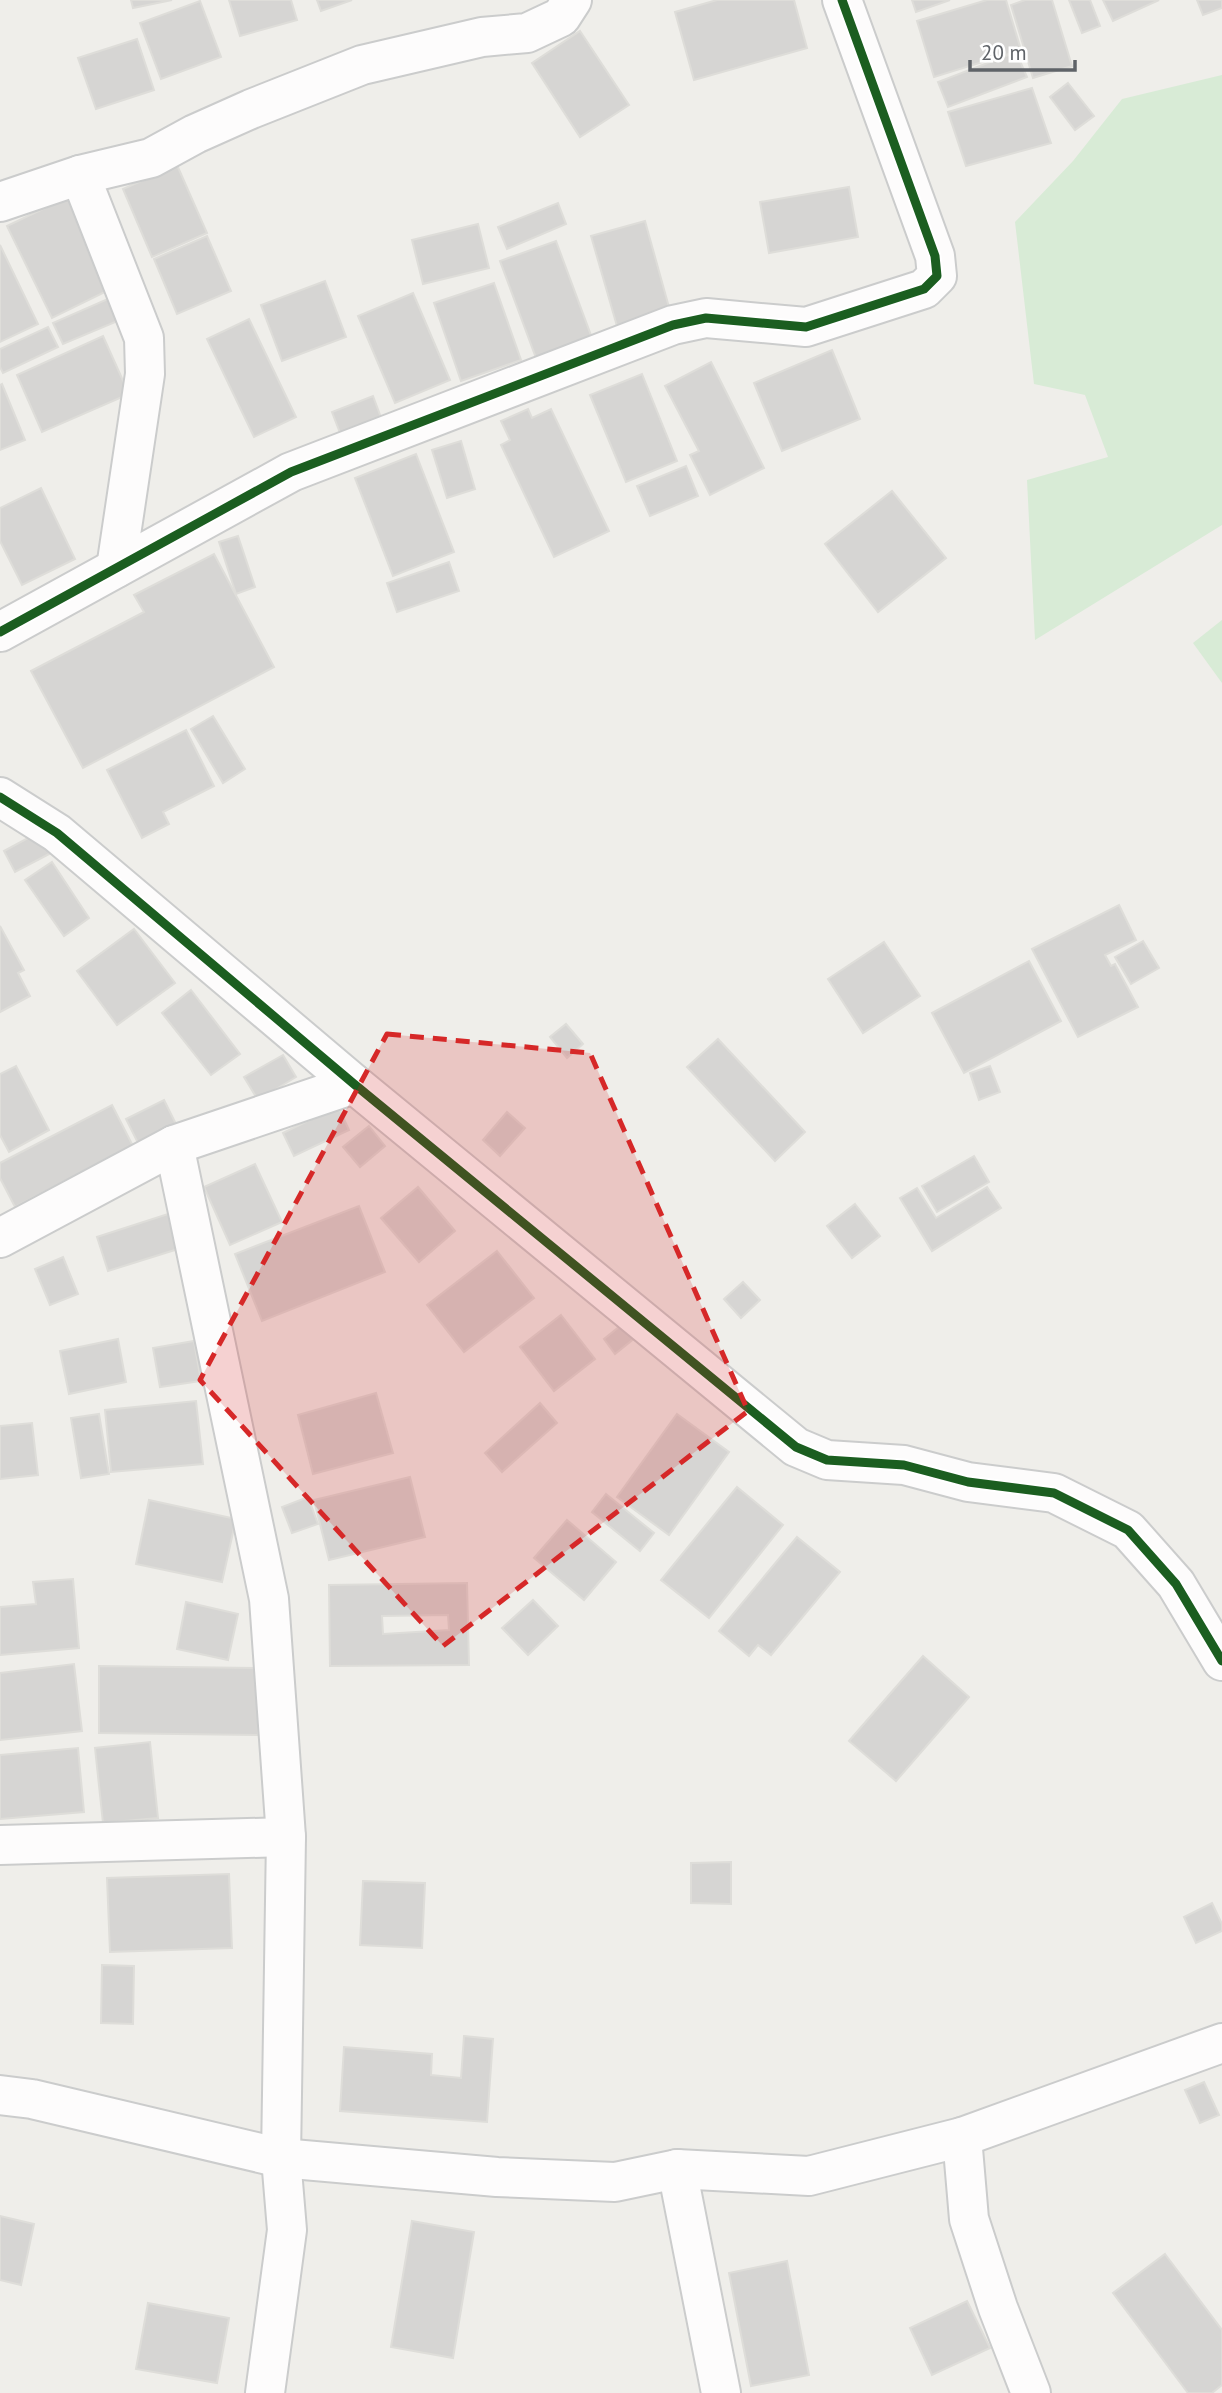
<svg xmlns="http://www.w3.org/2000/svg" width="1222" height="2393" font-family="'PT Sans',sans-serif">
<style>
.green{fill:#d8ebd6}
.building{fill:#d6d5d3;stroke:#deddd9;stroke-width:2;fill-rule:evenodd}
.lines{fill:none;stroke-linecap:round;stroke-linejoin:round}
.minor-casing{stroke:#cbcccc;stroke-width:42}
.minor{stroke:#fdfcfc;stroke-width:38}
.cycleway-casing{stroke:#fff;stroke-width:13}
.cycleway{stroke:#1b5e20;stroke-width:9}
.marked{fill:#d62828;fill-opacity:0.2;stroke:#d62828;stroke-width:5;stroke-dasharray:14 9;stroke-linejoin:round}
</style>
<rect width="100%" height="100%" fill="#efeeea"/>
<!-- green -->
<g class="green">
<polygon points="1222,75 1222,525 1035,640 1027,480 1108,457 1085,395 1034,384 1015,222 1073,161 1122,99"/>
<polygon points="1222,620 1222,683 1193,643"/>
</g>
<!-- building -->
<g class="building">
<polygon points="131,0 172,0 133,8"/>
<polygon points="229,0 291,0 297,20 240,36"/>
<polygon points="317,0 352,0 321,11"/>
<polygon points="717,0 794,0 807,48 694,80 675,12"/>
<polygon points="912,0 950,0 916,12"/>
<polygon points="987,0 1006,0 1021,50 934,77 917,21"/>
<polygon points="1025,0 1052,0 1072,66 1033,78 1011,5"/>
<polygon points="1069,0 1090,0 1100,26 1082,33"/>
<polygon points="1103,0 1159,0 1113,21"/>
<polygon points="1197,0 1222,0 1222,8 1203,15"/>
<polygon points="200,1 221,57 161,79 140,23"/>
<polygon points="580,31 629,105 580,137 532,63"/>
<polygon points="137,39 154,90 96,109 78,58"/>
<polygon points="1016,52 1027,77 948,107 938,82"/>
<polygon points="1068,83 1094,116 1075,130 1050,97"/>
<polygon points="1032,88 1051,143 966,166 948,112"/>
<polygon points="177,165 207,233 152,257 123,189"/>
<polygon points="849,187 858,237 769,253 760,202"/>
<polygon points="70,196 115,287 52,318 7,226"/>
<polygon points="558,203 566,224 507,249 498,227"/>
<polygon points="645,221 672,318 619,333 591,236"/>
<polygon points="478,224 489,268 423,284 412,240"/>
<polygon points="207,236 231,291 177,314 154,259"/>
<polygon points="556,241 592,338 536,358 500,261"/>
<polygon points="0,245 38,324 0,342"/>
<polygon points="325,281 346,337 282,361 261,305"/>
<polygon points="494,283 521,360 461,381 434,303"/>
<polygon points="413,293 450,380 395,403 358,316"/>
<polygon points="110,298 120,320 63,344 53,323"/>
<polygon points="249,319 296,417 254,437 207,339"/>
<polygon points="48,327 58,347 3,373 0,367 0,349"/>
<polygon points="103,336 129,394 42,432 17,375"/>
<polygon points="832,350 860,419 782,451 754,383"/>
<polygon points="711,362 764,468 710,495 690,455 699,451 665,386"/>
<polygon points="642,374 677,461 626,482 590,395"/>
<polygon points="2,384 25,440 0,450 0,385"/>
<polygon points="373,396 383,423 342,438 332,412"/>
<polygon points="528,409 532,418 551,409 609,531 554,557 501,445 510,440 501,421"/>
<polygon points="461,441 475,489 447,498 432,450"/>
<polygon points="416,454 454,552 393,576 355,478"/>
<polygon points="686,466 698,496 650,516 637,486"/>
<polygon points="41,488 75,559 22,585 0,541 0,508"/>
<polygon points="892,491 946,558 878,612 825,544"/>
<polygon points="238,536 255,587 236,594 219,542"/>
<polygon points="214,554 274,667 83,768 31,671 144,612 134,595"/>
<polygon points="449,562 459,591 397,612 387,583"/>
<polygon points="213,716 245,769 223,783 191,729"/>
<polygon points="186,730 214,786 163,812 169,824 142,838 107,770"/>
<polygon points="39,832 51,853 15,872 4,851"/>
<polygon points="52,862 89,918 64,936 25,880"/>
<polygon points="1119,905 1136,940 1105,955 1111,966 1115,964 1138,1007 1078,1037 1032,949"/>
<polygon points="0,926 24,970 18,973 30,996 0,1012"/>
<polygon points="134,929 175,983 117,1025 77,971"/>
<polygon points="1143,941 1159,968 1131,984 1115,957"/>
<polygon points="884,942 920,996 863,1033 828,979"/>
<polygon points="1029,961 1061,1021 964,1073 932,1013"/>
<polygon points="191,990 240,1054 211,1075 162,1013"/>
<polygon points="566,1024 583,1044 567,1058 550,1037"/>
<polygon points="718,1039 805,1132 775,1161 687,1067"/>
<polygon points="283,1055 296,1077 258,1100 244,1077"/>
<polygon points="16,1066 49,1130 9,1152 0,1135 0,1074"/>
<polygon points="990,1066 1000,1092 979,1100 970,1073"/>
<polygon points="164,1100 177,1126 139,1145 126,1119"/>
<polygon points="112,1105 133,1146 15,1207 0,1178 0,1163"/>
<polygon points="338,1106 349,1130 294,1156 283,1133"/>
<polygon points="507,1112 525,1128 500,1156 483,1140"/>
<polygon points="369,1126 385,1146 360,1167 343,1147"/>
<polygon points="974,1156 989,1182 937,1212 922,1186"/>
<polygon points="255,1164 282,1222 230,1245 204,1187"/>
<polygon points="418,1187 455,1231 419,1262 381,1218"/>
<polygon points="987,1187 1001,1208 932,1251 900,1198 917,1188 936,1218"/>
<polygon points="855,1204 880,1236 852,1258 827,1226"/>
<polygon points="359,1206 385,1272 262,1321 235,1254"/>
<polygon points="168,1214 178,1249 108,1271 97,1237"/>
<polygon points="497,1251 534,1298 464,1352 427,1305"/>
<polygon points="63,1257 78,1294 50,1305 35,1269"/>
<polygon points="743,1282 760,1300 741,1318 724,1299"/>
<polygon points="561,1315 595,1359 554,1391 520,1347"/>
<polygon points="624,1323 636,1337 615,1354 604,1339"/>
<polygon points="118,1339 126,1382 69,1394 60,1351"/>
<polygon points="194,1341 201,1381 160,1387 153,1348"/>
<polygon points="376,1393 393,1453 313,1474 298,1415"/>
<polygon points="196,1401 203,1464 111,1472 105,1410"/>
<polygon points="540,1403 557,1423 502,1472 485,1453"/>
<polygon points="99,1414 109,1474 81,1478 71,1418"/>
<polygon points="677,1414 729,1452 669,1535 617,1497"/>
<polygon points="32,1423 38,1475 0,1479 0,1426"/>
<polygon points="410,1477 425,1537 329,1560 314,1500"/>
<polygon points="737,1487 783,1525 709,1618 661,1580"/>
<polygon points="606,1494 654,1533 640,1551 592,1512"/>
<polygon points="308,1497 318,1524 292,1533 282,1507"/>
<polygon points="149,1500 236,1519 222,1582 136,1564"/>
<polygon points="567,1520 616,1562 584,1600 534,1558"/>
<polygon points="797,1537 840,1572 771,1655 758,1645 749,1656 719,1631"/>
<polygon points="73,1579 79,1648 0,1655 0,1607 36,1604 33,1582"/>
<path d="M467,1583L469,1665L330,1666L329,1585ZM448,1615L449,1630L383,1634L382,1616Z"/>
<polygon points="533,1600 558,1626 528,1655 502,1628"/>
<polygon points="186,1602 238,1614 228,1660 177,1649"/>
<polygon points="923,1656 969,1697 896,1781 849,1741"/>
<polygon points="74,1664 82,1731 0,1740 0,1673"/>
<polygon points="99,1666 259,1668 258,1735 99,1733"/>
<polygon points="150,1742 158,1818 103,1823 95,1748"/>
<polygon points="78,1748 84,1812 0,1819 0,1755"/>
<polygon points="731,1862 731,1904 691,1903 691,1863"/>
<polygon points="229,1874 232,1948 110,1952 107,1878"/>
<polygon points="363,1881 425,1883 422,1948 360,1945"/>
<polygon points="1212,1903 1222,1924 1222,1931 1196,1943 1184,1917"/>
<polygon points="102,1965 134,1966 133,2024 101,2023"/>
<polygon points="464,2036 493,2039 487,2122 340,2111 344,2047 432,2054 431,2075 461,2078"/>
<polygon points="1204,2082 1219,2115 1200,2123 1185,2090"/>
<polygon points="0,2216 34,2224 21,2285 0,2280"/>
<polygon points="412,2221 474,2232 453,2358 391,2347"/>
<polygon points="1165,2254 1222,2330 1222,2385 1212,2393 1188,2393 1113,2293"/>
<polygon points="787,2261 809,2375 751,2386 729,2273"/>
<polygon points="967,2301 990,2348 932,2375 910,2328"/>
<polygon points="148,2303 229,2318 217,2383 136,2369"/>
</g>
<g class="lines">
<!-- minor casing -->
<g class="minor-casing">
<g id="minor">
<polyline points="80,175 144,338 145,374 116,568"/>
<polyline points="0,202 80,175 151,158 195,134 251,109 362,65 482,37 527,33 561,17 572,0"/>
<polyline points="0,632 291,472 673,325 706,318 806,327 924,289 937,276 935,256 842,0"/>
<polyline points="0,797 57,833 354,1084 796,1447 827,1460 904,1465 968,1482 1054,1493 1128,1530 1176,1584 1222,1661"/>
<polyline points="174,1145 269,1599 286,1837 281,2158 287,2230 265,2393"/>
<polyline points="0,1238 174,1145 354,1084"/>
<polyline points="0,1845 286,1837"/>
<polyline points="0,2095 32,2099 281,2158 497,2177 615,2182 677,2169 809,2176 962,2137 1222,2043"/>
<polyline points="962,2137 969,2219 998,2308 1031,2393"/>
<polyline points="677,2169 721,2393"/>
</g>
</g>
<!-- minor -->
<use href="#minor" class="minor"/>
<!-- cycleway casing -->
<g class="cycleway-casing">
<g id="cycleway">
<polyline points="0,632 291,472 673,325 706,318 806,327 924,289 937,276 935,256 842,0"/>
<polyline points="0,797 57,833 354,1084 796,1447 827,1460 904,1465 968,1482 1054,1493 1128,1530 1176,1584 1222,1661"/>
</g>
</g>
<!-- cycleway -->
<use href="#cycleway" class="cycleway"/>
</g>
<!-- marked area -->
<path class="marked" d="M387,1034L590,1053L748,1411L443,1646L200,1380Z"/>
<!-- scale -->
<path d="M970 60v10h105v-10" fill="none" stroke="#5f6368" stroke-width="3.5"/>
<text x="981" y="60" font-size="21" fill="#5f6368" stroke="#ffffff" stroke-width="5" paint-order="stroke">20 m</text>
</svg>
